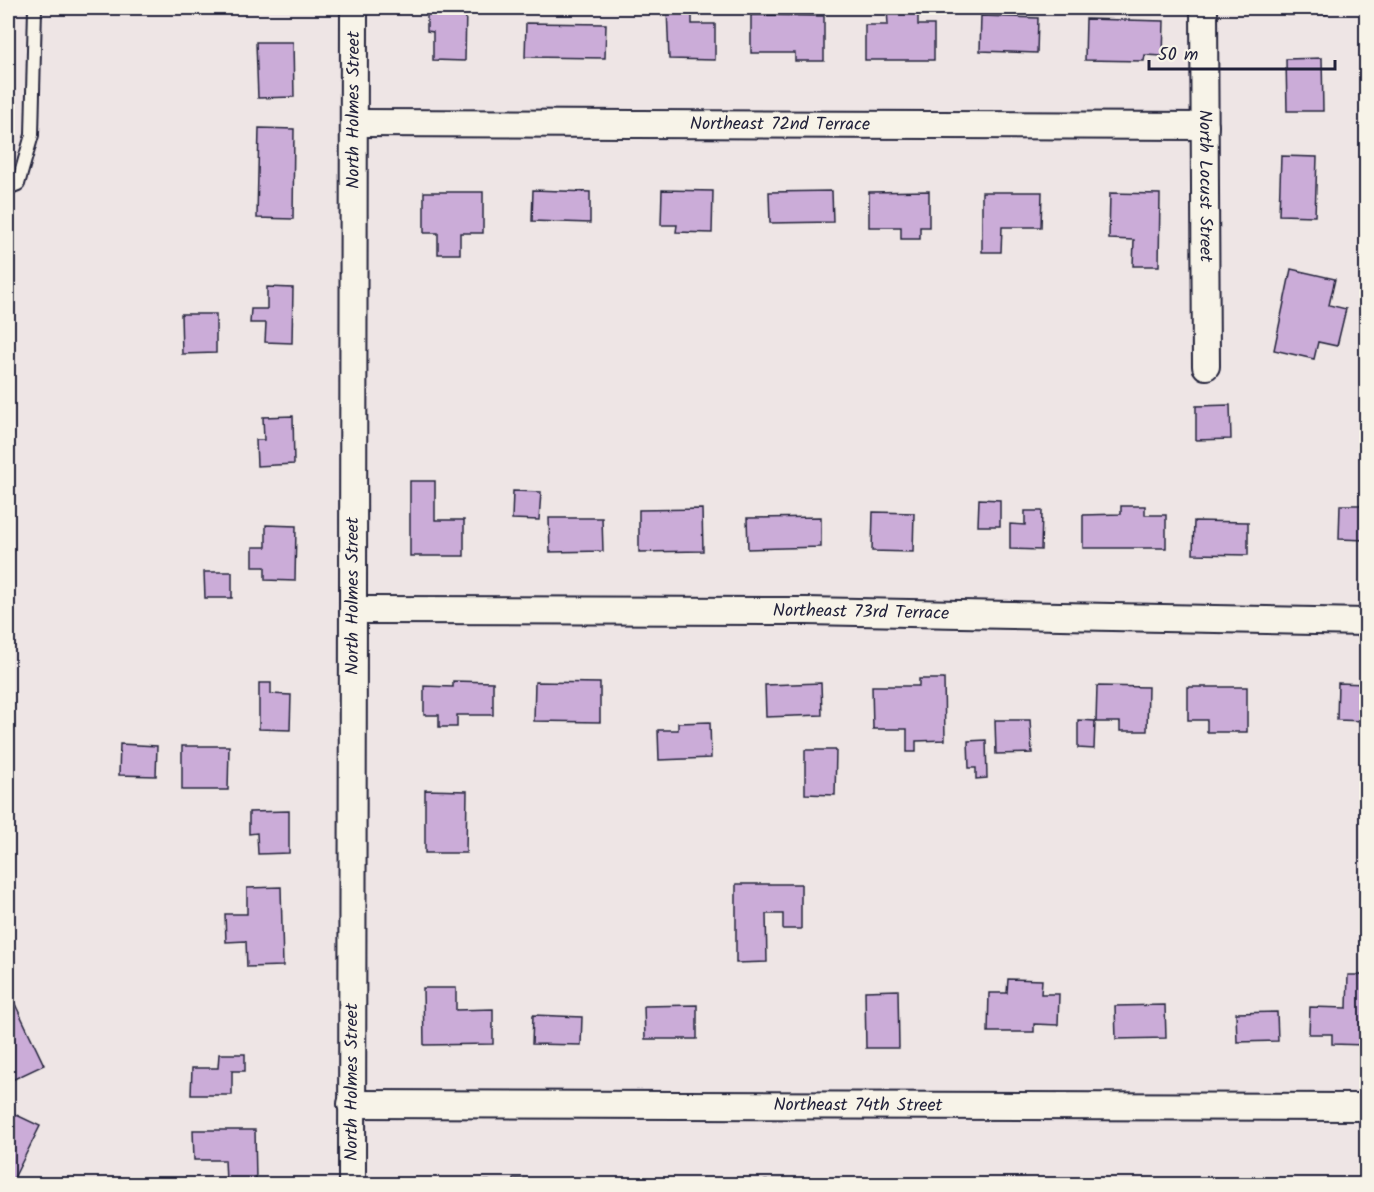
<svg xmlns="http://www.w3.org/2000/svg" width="1374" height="1192" font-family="Kalam,sans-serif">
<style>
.building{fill:#cbacd8;stroke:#22223b;stroke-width:1.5}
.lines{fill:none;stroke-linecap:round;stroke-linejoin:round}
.service-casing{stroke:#22223b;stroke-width:16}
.minor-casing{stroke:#22223b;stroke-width:30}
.service{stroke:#f7f3e8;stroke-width:12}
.minor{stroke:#f7f3e8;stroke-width:26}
.labels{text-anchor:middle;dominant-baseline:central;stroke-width:4.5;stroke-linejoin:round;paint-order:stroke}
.street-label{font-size:18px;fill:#22223b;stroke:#f7f3e8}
</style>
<rect width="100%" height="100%" fill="#eee5e5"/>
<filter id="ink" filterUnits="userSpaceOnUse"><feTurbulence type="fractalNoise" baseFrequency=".0167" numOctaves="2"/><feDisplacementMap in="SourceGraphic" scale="12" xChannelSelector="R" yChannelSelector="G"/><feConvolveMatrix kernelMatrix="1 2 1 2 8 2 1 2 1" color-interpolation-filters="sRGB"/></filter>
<g filter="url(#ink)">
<!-- building -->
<g class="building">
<polygon points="427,8 466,8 465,61 433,60 433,32 427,31"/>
<polygon points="667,8 692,8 692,24 715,24 715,60 669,59"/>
<polygon points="887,8 918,8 918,25 934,25 934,60 865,60 865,25 888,25"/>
<polygon points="1288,8 1327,8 1327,14 1288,15"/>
<polygon points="751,15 824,16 824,61 795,61 795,53 751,53"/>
<polygon points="981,16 1038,18 1037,53 980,51"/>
<polygon points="1086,19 1164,21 1163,56 1145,55 1144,61 1085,60"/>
<polygon points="526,23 606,24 605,58 525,57"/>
<polygon points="256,42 293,42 294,97 258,98"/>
<polygon points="1322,58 1323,111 1287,111 1286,59"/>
<polygon points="259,128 294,129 293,219 257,218"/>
<polygon points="1281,156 1317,157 1315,216 1279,215"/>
<polygon points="533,190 590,192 590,223 532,221"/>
<polygon points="662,190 713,191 712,233 676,232 677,225 661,225"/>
<polygon points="832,191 833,222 770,223 769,192"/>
<polygon points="929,191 929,227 920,227 920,239 901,239 901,227 869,227 869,192"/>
<polygon points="424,192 483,192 483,233 460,233 460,254 438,254 438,233 424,233"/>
<polygon points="982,192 1042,192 1041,227 1002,227 1001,252 982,252"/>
<polygon points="1110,193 1160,194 1159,266 1133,266 1134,240 1109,239"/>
<polygon points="1291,269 1335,279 1329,305 1346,309 1337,346 1318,342 1314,359 1274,350"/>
<polygon points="267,287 293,288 292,343 265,342 266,323 250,323 251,309 267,309"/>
<polygon points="181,314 216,314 216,353 182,354"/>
<polygon points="1230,405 1231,439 1196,440 1196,406"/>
<polygon points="293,416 294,464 257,466 256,440 264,440 263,417"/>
<polygon points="410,481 435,481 435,520 464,520 464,556 410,556"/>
<polygon points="513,491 541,492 539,520 512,519"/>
<polygon points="1366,498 1366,540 1339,539 1340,505 1366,505"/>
<polygon points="979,499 1000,500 1000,526 978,526"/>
<polygon points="1121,506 1145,506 1145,515 1166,515 1166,548 1083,548 1083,515 1121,514"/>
<polygon points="702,509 703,551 639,552 639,510"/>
<polygon points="1025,511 1042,511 1041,550 1010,549 1010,524 1025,525"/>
<polygon points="873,512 914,513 913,552 872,551"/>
<polygon points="821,517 821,547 748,549 747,518"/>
<polygon points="549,518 602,518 603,551 550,552"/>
<polygon points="1194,521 1248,522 1248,555 1193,554"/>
<polygon points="266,525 296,526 295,581 265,580 265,567 253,567 253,547 266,547"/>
<polygon points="204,572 232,572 232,598 205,598"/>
<polygon points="919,679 944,679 945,740 916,741 916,752 907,752 907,729 873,729 872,686 919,686"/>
<polygon points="453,681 493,682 493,715 457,715 457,727 439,727 439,715 424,715 424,686 453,687"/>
<polygon points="535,682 600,683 600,722 534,721"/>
<polygon points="259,683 271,683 271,694 291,695 290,730 259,729"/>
<polygon points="821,683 822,715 766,717 765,685"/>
<polygon points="1338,683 1366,684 1366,721 1337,720"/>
<polygon points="1097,686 1148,687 1147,731 1120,731 1120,722 1096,722"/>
<polygon points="1188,687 1247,687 1247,732 1207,732 1207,720 1188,720"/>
<polygon points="995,720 1030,720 1032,753 996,754"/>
<polygon points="1078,720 1095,721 1094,749 1078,748"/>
<polygon points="710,722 711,758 659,760 658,730 678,730 678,723"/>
<polygon points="986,740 987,778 976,779 976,768 969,768 968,741"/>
<polygon points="120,744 157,746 156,776 119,775"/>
<polygon points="182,746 229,746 228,790 182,790"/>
<polygon points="805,750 836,750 835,795 805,794"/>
<polygon points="425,790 467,791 466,853 425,853"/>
<polygon points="289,811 289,853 258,854 257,833 249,834 249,812"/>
<polygon points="736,884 801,884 801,929 783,929 783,914 766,914 767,962 736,963"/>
<polygon points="281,887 283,966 247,967 246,941 226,942 225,914 247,914 247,888"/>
<polygon points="1348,975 1366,975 1366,1045 1332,1044 1332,1034 1309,1034 1310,1007 1347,1008"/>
<polygon points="1008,979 1042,980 1041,994 1059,994 1058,1025 1034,1024 1034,1032 988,1032 989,993 1007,993"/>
<polygon points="423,988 456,988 456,1010 493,1009 493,1044 424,1045"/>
<polygon points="898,990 899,1048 866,1048 865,991"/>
<polygon points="15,1004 44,1065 10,1081 8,1075 8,1008"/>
<polygon points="697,1005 697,1039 645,1039 644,1006"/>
<polygon points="1165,1005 1166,1038 1116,1039 1115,1006"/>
<polygon points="1277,1012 1278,1041 1237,1042 1236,1013"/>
<polygon points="533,1015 582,1017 581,1045 532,1044"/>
<polygon points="219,1054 245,1054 245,1071 232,1071 232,1095 191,1095 192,1068 218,1068"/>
<polygon points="8,1111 40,1126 11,1184 8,1182"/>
<polygon points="193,1130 255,1130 256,1180 226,1181 225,1160 194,1160"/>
<polygon points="513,1179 580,1180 580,1184 513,1184"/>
<polygon points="788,1180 788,1184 733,1184 733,1182"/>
<rect x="473" y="1181" width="16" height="3"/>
</g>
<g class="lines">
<!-- service casing -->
<g class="service-casing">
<polyline id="service" points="8,188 18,184 32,135 35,8"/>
</g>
<!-- minor casing -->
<g class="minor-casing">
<g id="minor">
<path id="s1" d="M1204,8L1206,366"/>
<path id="s2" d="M354,123L1205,126"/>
<path id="s3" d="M355,610L806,611L1366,622"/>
<path id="s4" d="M351,1104L1366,1107"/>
<path id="s5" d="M352,1184L354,8"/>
</g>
</g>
<!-- service -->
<use href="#service" class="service"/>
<!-- minor -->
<use href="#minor" class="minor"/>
</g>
</g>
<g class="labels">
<!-- street labels -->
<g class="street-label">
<text stroke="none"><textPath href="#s5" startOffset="1074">North Holmes Street</textPath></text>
<text stroke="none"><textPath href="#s2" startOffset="426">Northeast 72nd Terrace</textPath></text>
<text stroke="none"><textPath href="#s1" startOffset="178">North Locust Street</textPath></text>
<text stroke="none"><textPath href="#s5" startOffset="588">North Holmes Street</textPath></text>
<text stroke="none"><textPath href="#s3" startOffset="506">Northeast 73rd Terrace</textPath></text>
<text stroke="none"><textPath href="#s5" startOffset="102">North Holmes Street</textPath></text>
<text stroke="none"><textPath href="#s4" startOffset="507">Northeast 74th Street</textPath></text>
</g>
</g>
<!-- margin -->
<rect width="1374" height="1192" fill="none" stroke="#f7f3e8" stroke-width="30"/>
<rect x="15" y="15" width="1344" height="1162" fill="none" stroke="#22223b" stroke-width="2" filter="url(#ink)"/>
<!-- scale -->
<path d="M1149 60v9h186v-9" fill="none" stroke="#22223b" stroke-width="3"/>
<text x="1158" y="60" font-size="18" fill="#22223b" stroke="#f7f3e8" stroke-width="4.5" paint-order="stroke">50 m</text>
</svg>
